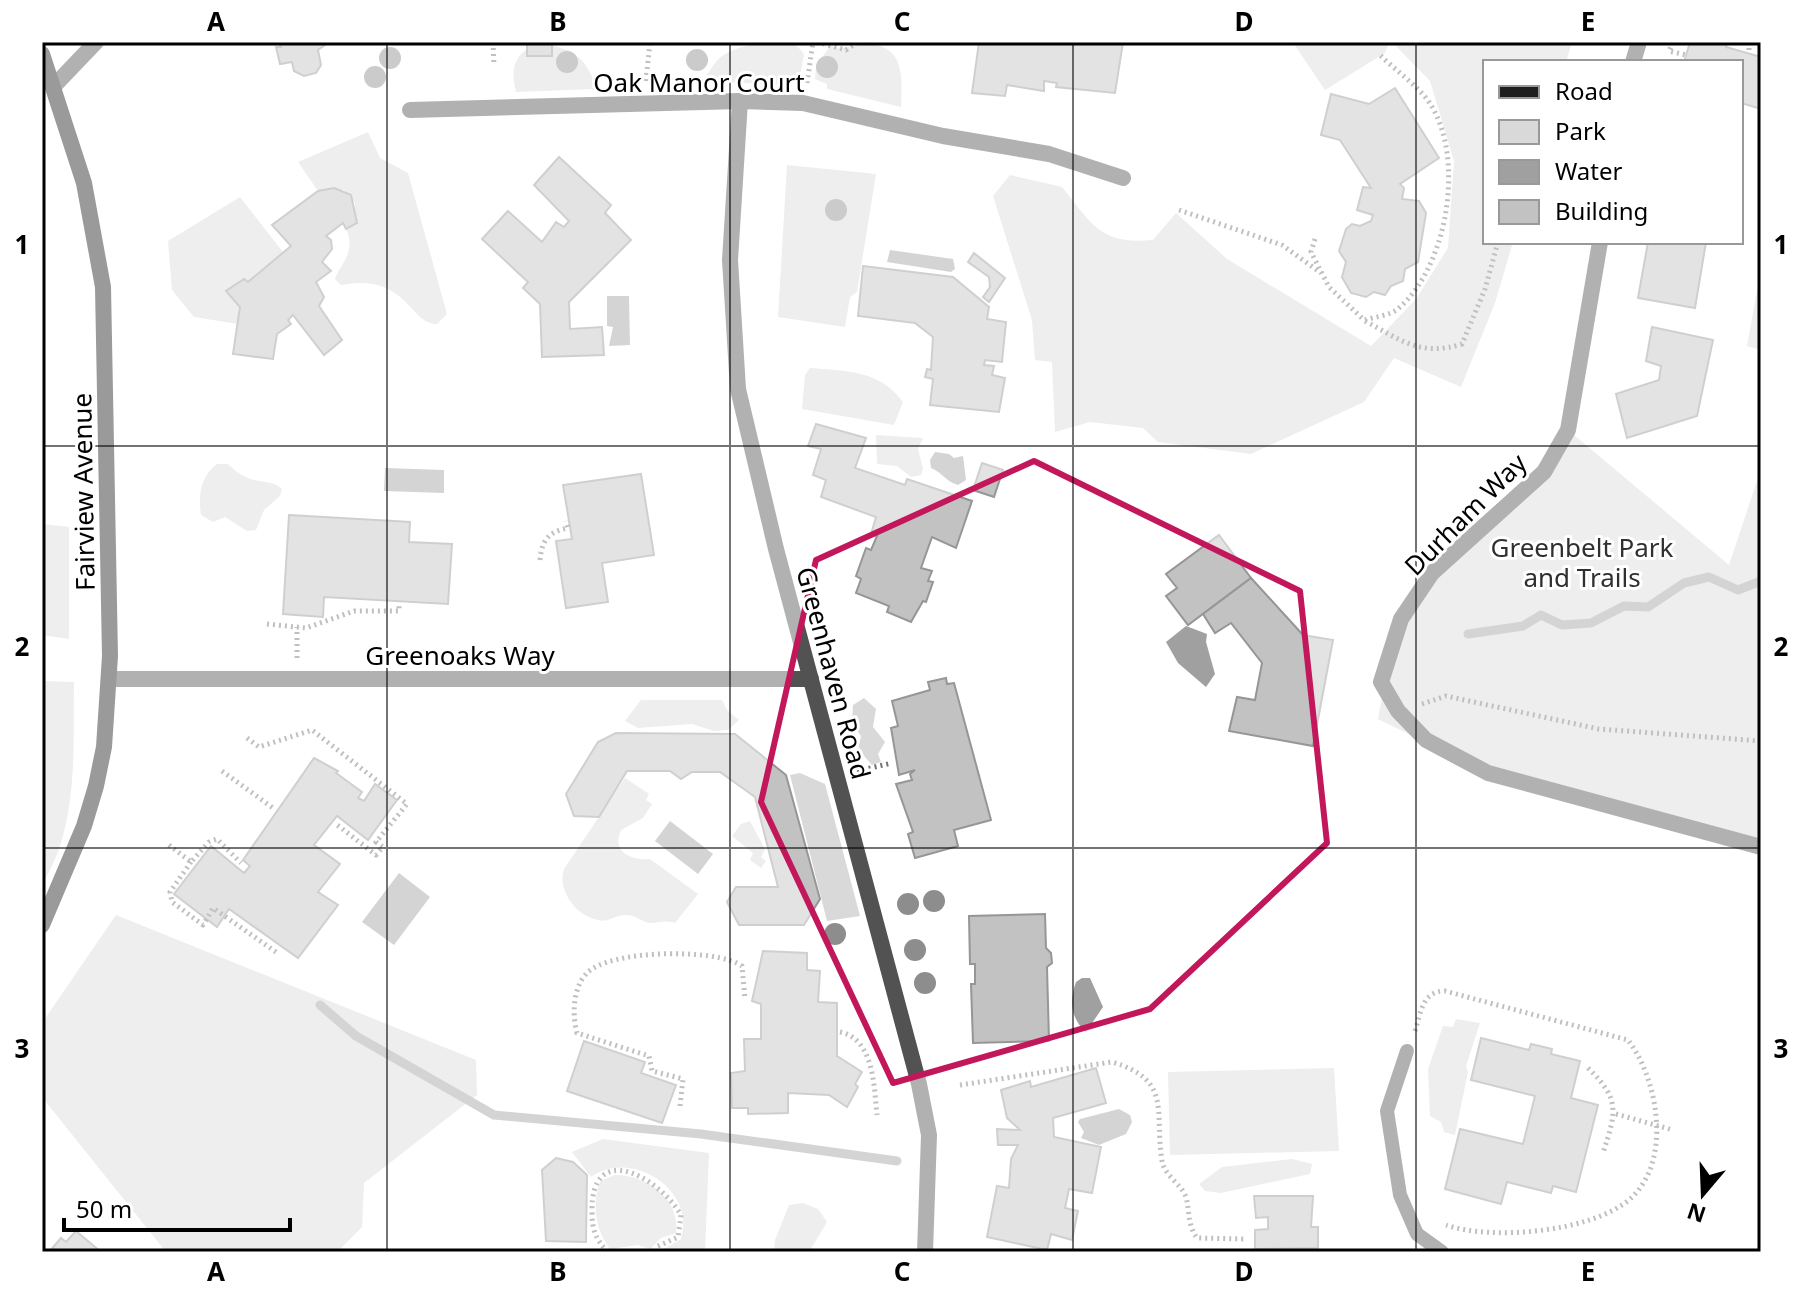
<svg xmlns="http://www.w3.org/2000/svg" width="1803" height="1294" font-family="'Noto Sans',sans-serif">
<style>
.green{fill:#d9d9d9}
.water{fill:#a0a0a0}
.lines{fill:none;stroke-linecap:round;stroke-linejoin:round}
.stream{stroke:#a0a0a0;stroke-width:9}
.building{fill:#c2c2c2;stroke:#969696;stroke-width:2}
.path{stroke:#747474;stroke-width:5;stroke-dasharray:2 4;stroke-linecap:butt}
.lane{stroke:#525252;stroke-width:14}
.street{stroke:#525252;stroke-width:16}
.secondary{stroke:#1f1f1f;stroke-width:16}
.tree{fill:#8d8d8d}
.marked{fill:none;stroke:#c2185b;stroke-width:6;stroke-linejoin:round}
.grid{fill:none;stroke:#000;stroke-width:2;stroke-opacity:0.55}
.labels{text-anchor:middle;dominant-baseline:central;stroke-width:6;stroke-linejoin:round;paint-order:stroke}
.street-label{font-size:26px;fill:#000;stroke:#fff}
.park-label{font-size:26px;fill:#303030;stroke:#fff}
.neatline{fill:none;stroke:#000;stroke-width:3}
.grid-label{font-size:26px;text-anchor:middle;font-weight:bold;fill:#000}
</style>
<rect width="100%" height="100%" fill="#fff"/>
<!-- green -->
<g class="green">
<path d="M765,42C781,42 794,39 804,54L800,77L791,76L787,85L704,81C719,50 732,49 765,42Z"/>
<polygon points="1297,42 1389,42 1385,53 1325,90 1294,44"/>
<path d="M1392,42H1572L1566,62H1485V242H1513L1495,303L1461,387L1394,358L1364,402L1251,454L1158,442L1143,428L1090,422L1055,432L1052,362L1035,360L1032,320L993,196L1010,175L1062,187C1092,224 1100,245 1153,240L1176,213L1227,259L1371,346L1416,299L1448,248L1454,161L1430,81Z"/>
<path d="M540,45C569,45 590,59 595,89L516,92C510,69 514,50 540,45Z"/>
<path d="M830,46C841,49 845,48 855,46C903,38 903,71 901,107L827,89V84L815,79L816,66Z"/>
<path d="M368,132L380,158L408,173L447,314L437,324C409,324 407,272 341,285L335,279C340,264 357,252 346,229L357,223L353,217L355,203L344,190L318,191L298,162Z"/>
<polygon points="787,165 876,174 857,292 850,297 845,327 778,317"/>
<polygon points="240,197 283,252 248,282 243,279 227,290 240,307 238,324 194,317 172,290 168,241"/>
<polygon points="1761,269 1761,350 1747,346"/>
<path d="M810,368C846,371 880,370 903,402L894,425L802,409L805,375Z"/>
<polygon points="1568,430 1729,565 1761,469 1761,844 1488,773 1378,719 1389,657 1432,573 1544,472"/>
<polygon points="876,435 923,438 918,449 923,469 921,475 911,477 897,466 877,464"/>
<path d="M217,464H228C252,489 269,476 282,489L280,496L264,510L256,530L247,531L225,517L213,522L201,515C198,496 200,477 217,464Z"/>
<polygon points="42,524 69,527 69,639 42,635"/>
<path d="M42,681L74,682C73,747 79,828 42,884Z"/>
<polygon points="864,698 876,709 873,727 885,742 878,754 881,762 872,765 858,749 861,736 852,724 853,705"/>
<polygon points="641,700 722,700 727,710 739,720 728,730 714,731 692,724 638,728 625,721"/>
<polygon points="800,773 825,784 860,916 827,921 790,775"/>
<path d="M625,778L649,794L646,800L652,804L643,818L621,830C611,852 632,861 650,859L698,894L675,923C665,920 661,922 651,923C643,923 636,915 627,915C616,914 609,923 598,920C576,916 557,890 564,869Z"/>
<polygon points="750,821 765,849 761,857 766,861 761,868 750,860 753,853 732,836 741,824"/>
<polygon points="116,915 476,1060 477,1095 364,1183 362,1227 337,1252 166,1252 42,1097 42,1023"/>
<polygon points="1456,1019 1480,1023 1466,1066 1468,1072 1455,1135 1444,1132 1441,1122 1430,1116 1428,1069 1443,1026 1453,1027"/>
<polygon points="1334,1068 1339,1151 1170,1155 1168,1072"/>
<path d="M603,1139L709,1153L705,1252H659L681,1239C697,1191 632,1148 591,1177L572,1152Z"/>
<polygon points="1292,1159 1312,1164 1310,1174 1221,1193 1205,1191 1199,1184 1222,1167"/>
<path d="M615,1175C645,1174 681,1199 676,1233L661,1238L650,1249L638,1245L610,1249C595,1229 592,1205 600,1181Z"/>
<polygon points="803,1203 818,1209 827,1222 809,1252 774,1252 775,1240 789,1205"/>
</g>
<!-- water -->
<g class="water">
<polygon points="890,250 953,259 955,269 951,272 887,262"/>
<polygon points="607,296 629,296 630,345 609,346 613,327 607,326"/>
<path d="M935,452L949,454L954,458L963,456L966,480L958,485C946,482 943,473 931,468L930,460Z"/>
<polygon points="385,468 444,470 444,493 384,491"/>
<polygon points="1186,626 1207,634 1206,642 1215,674 1206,687 1178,663 1166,642"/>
<polygon points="670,821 713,854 698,874 655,841"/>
<polygon points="399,873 430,897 394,945 362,922"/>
<path d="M1082,978H1090L1103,1007L1086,1032C1071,1019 1069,1001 1076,982Z"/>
<polygon points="1119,1109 1130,1115 1132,1122 1126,1134 1099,1145 1081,1138 1084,1132 1078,1122 1080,1119"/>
</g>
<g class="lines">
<!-- stream -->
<g class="stream">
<polyline points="1468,634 1523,626 1541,615 1562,625 1591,623 1624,606 1648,607 1684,583 1709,577 1738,590 1761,581"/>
<polyline points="320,1005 356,1036 494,1115 701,1134 897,1161"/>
</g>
</g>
<!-- building -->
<g class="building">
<polygon points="279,42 329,42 318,50 321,65 316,73 304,76 294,71 292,62 280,64 276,47 281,47"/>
<rect x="527" y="42" width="25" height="14"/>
<polygon points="979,42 1123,42 1115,93 1056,87 1057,83 1044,81 1044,91 1007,85 1005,96 972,93"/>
<polygon points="1690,42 1727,42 1726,47 1761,57 1761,109 1741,103 1741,62 1684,62"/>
<polygon points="1395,88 1439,158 1400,184 1404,188 1402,199 1419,201 1426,213 1418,262 1405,269 1403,281 1391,286 1385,295 1374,292 1366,297 1351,293 1342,277 1346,262 1339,251 1346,229 1352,224 1360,226 1371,221 1373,215 1357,210 1363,187 1371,188 1340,140 1321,135 1331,94 1369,104"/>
<polygon points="559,157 611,205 605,213 631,240 569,302 570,329 602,327 604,355 542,357 540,304 523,288 528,282 482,239 508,211 542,242 556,222 564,227 569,221 534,185"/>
<polygon points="334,188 351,195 357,223 346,229 343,223 326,236 331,240 332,249 322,262 331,271 316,282 324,297 319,306 342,340 324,355 293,315 288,320 291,324 277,334 273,359 233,354 240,307 226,291 244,279 248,282 291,246 272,225 318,191"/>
<polygon points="1648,242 1706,242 1695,308 1638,298"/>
<polygon points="974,253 1005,278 989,302 983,297 990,287 989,277 968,262"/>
<polygon points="863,266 953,277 989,307 987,319 1006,322 1002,362 985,360 984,365 994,366 992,375 1005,378 999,412 930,405 933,379 925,377 927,369 931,370 933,337 915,323 858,316"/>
<polygon points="1652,327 1713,340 1697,416 1627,438 1616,394 1659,380 1661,366 1646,361"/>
<polygon points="816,424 866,438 855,468 905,485 907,479 972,501 956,548 932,537 921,568 932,571 928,581 933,582 926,602 923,601 911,622 887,612 889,606 856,593 861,579 856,576 866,548 871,550 877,536 871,534 876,517 821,497 826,480 813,475 821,449 808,446"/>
<polygon points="982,463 1003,470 994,497 973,490"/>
<polygon points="641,474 654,555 602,563 608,602 566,608 556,541 572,539 563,485"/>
<polygon points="289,515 410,522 409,542 452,544 448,604 324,597 323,617 283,614"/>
<polygon points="1219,535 1251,578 1188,625 1166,596 1177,588 1166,574"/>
<polygon points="1251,578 1303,635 1333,640 1313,746 1229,731 1237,697 1255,700 1262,663 1231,623 1215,633 1203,614"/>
<polygon points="946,678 947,684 954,683 991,820 954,830 958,846 915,858 908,834 913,832 896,784 912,780 910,774 915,770 899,775 891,728 898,726 892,701 930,690 928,682"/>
<polygon points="616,733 735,734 786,775 820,899 804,925 739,925 727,902 736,887 778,887 755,797 720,772 692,772 681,779 670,771 627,771 599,817 574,816 566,794 598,742"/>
<polygon points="314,758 338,771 336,773 362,792 358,798 364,801 375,784 397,800 368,840 337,816 314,845 340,864 318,892 338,905 298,958 229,909 217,927 174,894 211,846 244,873 250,866 243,860"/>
<polygon points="1045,914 1046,948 1051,953 1052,963 1047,967 1049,1041 973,1043 971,984 975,984 975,964 970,964 969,916"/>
<polygon points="763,951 807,953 807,970 820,971 818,1002 837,1003 837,1056 862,1072 855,1084 858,1087 847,1107 829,1095 788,1093 788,1113 748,1114 748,1108 732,1108 731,1073 745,1071 744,1039 761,1039 761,1004 752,1001"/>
<polygon points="1481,1038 1529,1050 1531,1044 1552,1049 1551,1054 1580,1061 1571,1098 1598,1105 1576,1192 1553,1186 1551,1193 1507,1182 1501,1204 1445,1189 1460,1129 1523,1144 1535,1096 1471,1080"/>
<polygon points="584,1041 645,1062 641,1073 676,1085 662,1123 567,1091"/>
<polygon points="1096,1068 1106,1103 1053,1118 1054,1137 1101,1147 1092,1193 1069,1189 1065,1208 1078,1211 1072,1240 1051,1234 1047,1250 987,1237 997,1186 1009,1188 1011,1159 1018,1145 998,1145 997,1129 1020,1130 1007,1118 1001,1090 1030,1081 1031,1087"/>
<polygon points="556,1158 573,1162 587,1175 586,1242 546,1241 542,1170"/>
<polygon points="1254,1196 1313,1196 1311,1227 1318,1227 1318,1248 1255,1249 1255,1230 1268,1229 1268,1217 1256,1218"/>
<polygon points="76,1231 101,1252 49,1252 61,1238 66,1242"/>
</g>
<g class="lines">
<!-- path -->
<g class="path">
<polyline points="493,42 494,66"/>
<polyline points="817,42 846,50 858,42"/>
<polyline points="1673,42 1669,51 1686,55"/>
<polyline points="1749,42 1749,51"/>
<polyline points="646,81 650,42"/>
<polyline points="807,83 813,42"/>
<polyline points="1179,210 1282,245 1321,273"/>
<path d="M1315,239L1311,252L1329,287L1364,320C1375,317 1392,315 1399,308C1448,265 1466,157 1429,102C1417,85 1395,70 1380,55"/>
<path d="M1365,321C1401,340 1420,357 1462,344L1485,289L1498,242"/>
<path d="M540,560C542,540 548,532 568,528L566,521"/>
<polyline points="267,624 306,628 354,611 399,611 399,604"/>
<polyline points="297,658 297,627"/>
<polyline points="1422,704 1446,696 1599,729 1761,741"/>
<polyline points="247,738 259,747 312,730 407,804 376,842 383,847 376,855 336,824"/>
<polyline points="222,771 273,808"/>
<polyline points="857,771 892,763"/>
<polyline points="169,845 191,862 209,842 217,839 241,863"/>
<polyline points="191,862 170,892 172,902 203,925 213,908 276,952"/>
<path d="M1415,1031C1421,1013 1422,991 1445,991L1628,1040C1658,1079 1673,1161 1630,1199C1592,1232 1492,1241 1446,1225"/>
<path d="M840,1032C874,1039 874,1086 877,1115"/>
<path d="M1588,1068C1621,1100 1616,1112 1603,1153"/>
<path d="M960,1085L1112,1062C1173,1080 1154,1111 1162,1161C1164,1175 1181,1184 1186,1197C1190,1212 1187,1224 1197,1238L1246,1239"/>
<path d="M680,1106L683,1079L652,1071L649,1056L577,1033C572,1015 573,988 586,974C608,949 717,948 742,966L745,999"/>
<polyline points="1616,1114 1673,1130"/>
<path d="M608,1252C596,1240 592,1230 592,1213C590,1139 658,1176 681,1215L678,1237L656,1247V1252"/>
</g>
<!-- lane -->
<polyline class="lane" points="1407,1051 1387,1111 1400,1195 1417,1234 1442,1252"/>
<!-- street -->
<g class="street">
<polyline points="1633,62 1639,42"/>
<polyline points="53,87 96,42"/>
<polyline points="740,101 730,260 738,389 776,549 919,1084 929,1135 925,1252"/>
<polyline points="410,110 740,101 803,103 943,136 1049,154 1123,178"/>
<polyline points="1600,242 1568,430 1544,472 1432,573 1401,619 1381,682 1398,711 1426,740 1488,773 1761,847"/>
<polyline points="110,679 811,679"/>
</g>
<!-- secondary -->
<polyline class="secondary" points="42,54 84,183 103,287 110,656 104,747 96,786 84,826 42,925"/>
</g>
<!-- trees -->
<g class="tree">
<circle cx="390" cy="58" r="11"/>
<circle cx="697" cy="60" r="11"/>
<circle cx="567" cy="62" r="11"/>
<circle cx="827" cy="67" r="11"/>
<circle cx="375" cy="77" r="11"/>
<circle cx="836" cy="210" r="11"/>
<circle cx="934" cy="901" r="11"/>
<circle cx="908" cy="904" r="11"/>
<circle cx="835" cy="934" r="11"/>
<circle cx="915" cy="950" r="11"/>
<circle cx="925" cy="983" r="11"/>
</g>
<!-- marked area -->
<path d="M0 0H1803V1294H0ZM1034,461L1300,591L1327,843L1150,1009L893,1083L761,802L816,560Z" fill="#fff" fill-opacity=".55" fill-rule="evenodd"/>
<path class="marked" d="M1034,461L1300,591L1327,843L1150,1009L893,1083L761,802L816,560Z"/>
<!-- grid -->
<path class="grid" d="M387,42V1252M730,42V1252M1073,42V1252M1416,42V1252M42,446H1761M42,848H1761"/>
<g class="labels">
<!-- street labels -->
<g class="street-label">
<text x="699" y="82">Oak Manor Court</text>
<text transform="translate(83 492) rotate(-91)">Fairview Avenue</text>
<text transform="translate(1465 514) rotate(-45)">Durham Way</text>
<text x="460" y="655">Greenoaks Way</text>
<text transform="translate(834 673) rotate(75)">Greenhaven Road</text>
</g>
<!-- park labels -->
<g class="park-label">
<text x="1582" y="547">Greenbelt Park<tspan x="1582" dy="30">and Trails</tspan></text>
</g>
</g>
<!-- border -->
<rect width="1803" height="1294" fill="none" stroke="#ffffff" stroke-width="88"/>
<!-- legend -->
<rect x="1483" y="60" width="260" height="184" fill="#ffffff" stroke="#999999" stroke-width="2"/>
<rect x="1499" y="86" width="40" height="12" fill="#1f1f1f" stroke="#999999" stroke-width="2"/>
<text x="1555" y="100" font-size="24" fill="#000000">Road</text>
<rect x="1499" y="120" width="40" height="24" fill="#d9d9d9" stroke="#999999" stroke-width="2"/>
<text x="1555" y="140" font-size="24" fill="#000000">Park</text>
<rect x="1499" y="160" width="40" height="24" fill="#a0a0a0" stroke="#999999" stroke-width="2"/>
<text x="1555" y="180" font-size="24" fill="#000000">Water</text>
<rect x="1499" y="200" width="40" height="24" fill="#c2c2c2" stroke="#999999" stroke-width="2"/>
<text x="1555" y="220" font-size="24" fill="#000000">Building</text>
<!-- north arrow -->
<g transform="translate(1703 1194) rotate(199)" stroke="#ffffff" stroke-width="6" paint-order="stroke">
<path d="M0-6L14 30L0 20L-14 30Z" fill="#000000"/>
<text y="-12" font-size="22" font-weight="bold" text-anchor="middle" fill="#000000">N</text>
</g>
<!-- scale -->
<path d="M64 1218v12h226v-12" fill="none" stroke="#000000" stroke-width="4"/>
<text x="76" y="1218" font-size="24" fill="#000000" stroke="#ffffff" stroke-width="6" paint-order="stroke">50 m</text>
<rect x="44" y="44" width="1715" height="1206" class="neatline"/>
<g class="grid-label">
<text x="216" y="31">A</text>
<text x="558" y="31">B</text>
<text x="902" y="31">C</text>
<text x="1244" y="31">D</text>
<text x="1588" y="31">E</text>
<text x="22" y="254">1</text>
<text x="1781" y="254">1</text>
<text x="22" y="656">2</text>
<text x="1781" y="656">2</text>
<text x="22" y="1058">3</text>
<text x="1781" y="1058">3</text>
<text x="216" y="1281">A</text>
<text x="558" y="1281">B</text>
<text x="902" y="1281">C</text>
<text x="1244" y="1281">D</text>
<text x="1588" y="1281">E</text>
</g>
</svg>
